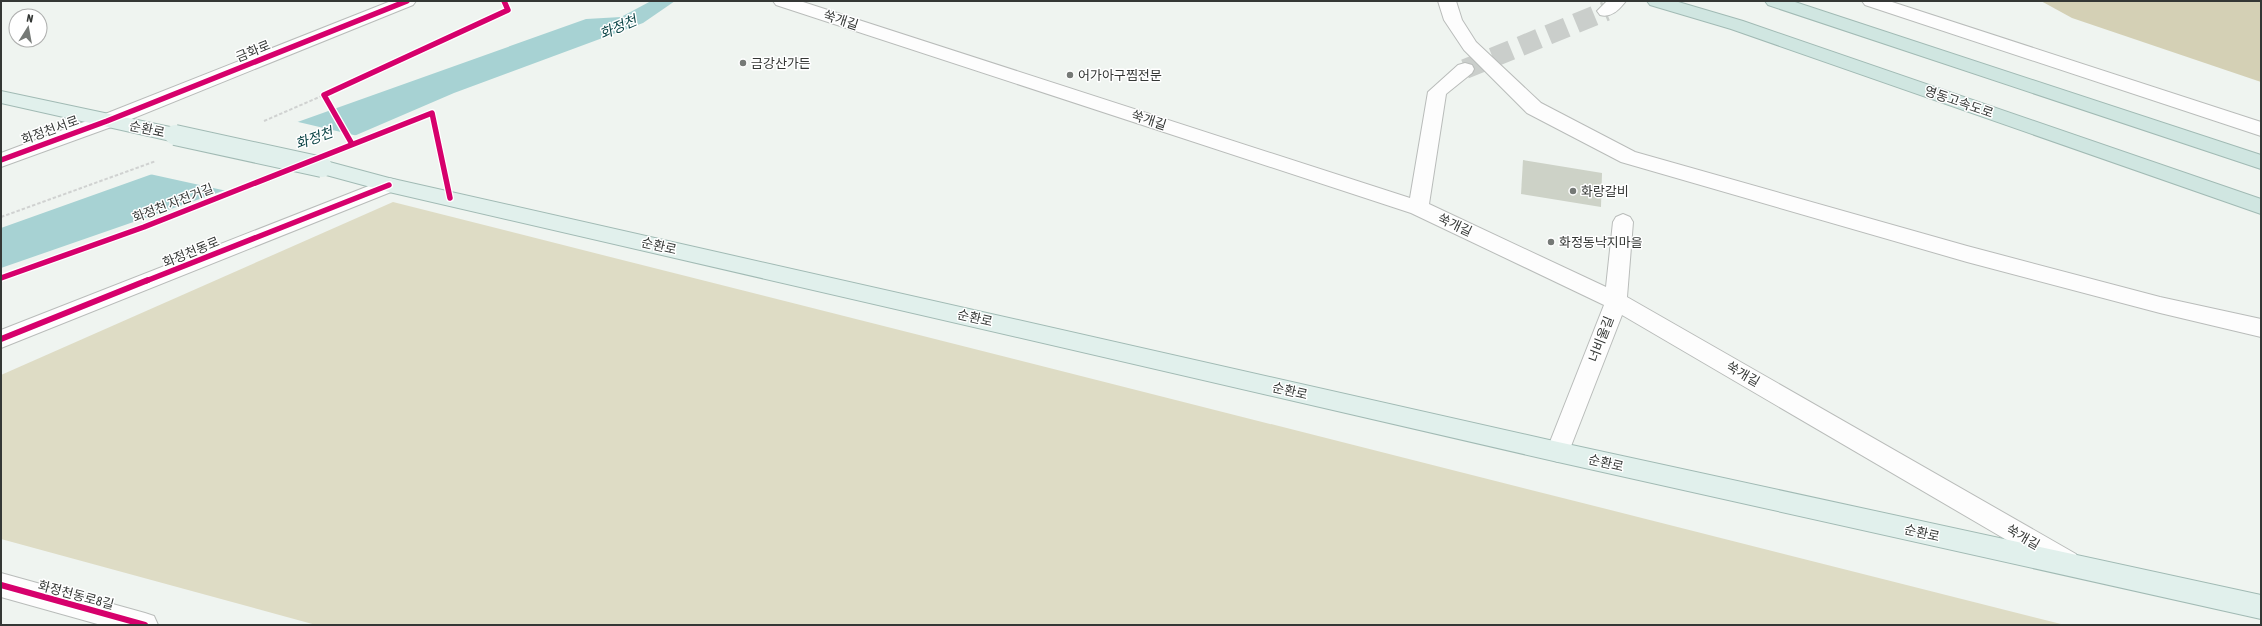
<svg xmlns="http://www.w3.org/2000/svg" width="2262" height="626" font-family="'Asap Condensed','Noto Sans KR',sans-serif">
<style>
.green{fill:#dedcc5}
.forest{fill:#d4d0b5}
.water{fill:#a7d2d3}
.pier{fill:#eff4f0}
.building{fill:#cdd2c7}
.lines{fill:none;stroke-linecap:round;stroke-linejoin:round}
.minor-tunnel{stroke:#cacecb;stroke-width:20;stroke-dasharray:20 10;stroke-linecap:butt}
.minor-casing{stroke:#b9bcba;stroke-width:2}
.major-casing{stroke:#a1bab4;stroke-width:2}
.highway-casing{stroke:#a1bab4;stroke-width:2}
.path{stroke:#d0d2d1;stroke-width:2;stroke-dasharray:3.5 2;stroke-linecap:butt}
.minor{fill:#fdfdfd;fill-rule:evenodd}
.major{fill:#e1f0ec;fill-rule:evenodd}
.highway{fill:#d0e6e1;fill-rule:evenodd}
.major-bridge-casing{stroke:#a1bab4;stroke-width:22;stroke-linecap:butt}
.major-bridge{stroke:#e1f0ec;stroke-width:20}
.cycleway-far1-casing{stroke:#fff;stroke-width:8}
.cycleway-casing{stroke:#fff;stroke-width:9}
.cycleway-far1{stroke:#d6006c;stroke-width:5.5}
.cycleway{stroke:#d6006c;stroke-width:6}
.poi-dot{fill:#757976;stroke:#fff;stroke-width:1.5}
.labels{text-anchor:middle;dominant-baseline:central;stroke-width:3;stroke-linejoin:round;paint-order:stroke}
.street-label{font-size:13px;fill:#343735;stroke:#fff}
.poi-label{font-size:13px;fill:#343735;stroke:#fff;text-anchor:start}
.water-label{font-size:14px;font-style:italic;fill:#0a4345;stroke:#fff}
</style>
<rect width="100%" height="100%" fill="#eff4f0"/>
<!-- green -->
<polygon class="green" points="393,202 2065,625 316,625 1,539 1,375"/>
<!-- forest -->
<polygon class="forest" points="2041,1 2261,1 2261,82 2072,18"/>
<!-- water -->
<polygon class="water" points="651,1 675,1 643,23 454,93 240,185 1,268 1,228 586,19 621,17"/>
<!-- pier -->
<polygon class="pier" points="294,121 358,136 227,191 145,173"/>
<!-- building -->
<polygon class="building" points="1523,160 1602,173 1601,207 1521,194"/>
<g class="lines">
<!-- minor-tunnel -->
<polyline class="minor-tunnel" points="1465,69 1606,11"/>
<!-- minor casing -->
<g class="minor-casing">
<g id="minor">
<polygon points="391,1 416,1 413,5 114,126 1,167 1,153 100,116"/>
<polygon points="773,1 800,1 1410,198 1428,92 1458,65 1465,63 1472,65 1474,69 1472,73 1446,94 1429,204 1606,287 1613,222 1616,217 1623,214 1630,217 1633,222 1627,297 2076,554 2080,562 2076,570 2067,574 2058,570 1622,315 1566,459 1558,462 1550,459 1546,452 1604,305 1411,213 776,5"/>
<polygon points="1438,1 1456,1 1462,20 1476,42 1541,103 1635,152 1967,246 2160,297 2261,319 2261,337 2160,313 1967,262 1621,162 1527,113 1464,50 1444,20"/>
<path d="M1607,1H1626C1619,10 1611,18 1600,15L1597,11Z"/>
<polygon points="1862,1 1889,1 2261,122 2261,136 1865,5"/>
<polygon points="389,178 396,180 399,185 396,190 1,348 1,330"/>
<polygon points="1,573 145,613 154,616 158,625 101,625 1,597"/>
</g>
</g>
<!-- major casing -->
<g class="major-casing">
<g id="major">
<polygon points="1,91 175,128 182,130 185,135 182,140 175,142 1,103"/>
<polygon points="322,160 389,178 1558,442 2261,595 2261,619 1558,462 389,192 315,172 312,167 315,162"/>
</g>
</g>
<!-- highway casing -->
<g class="highway-casing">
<g id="highway">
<polygon points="1647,1 1675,1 1743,21 2261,199 2261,214 1731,29 1650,5"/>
<polygon points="1765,1 1792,1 2261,155 2261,169 1768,5"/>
</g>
</g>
<!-- path -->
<g class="path">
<polyline points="264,121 324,95"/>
<polyline points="1,217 156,161"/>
</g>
<!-- minor -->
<use href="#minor" class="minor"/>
<!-- major -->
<use href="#major" class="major"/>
<!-- highway -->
<use href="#highway" class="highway"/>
<!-- major-bridge casing -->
<g class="major-bridge-casing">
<polyline id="major-bridge" points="175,135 322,167"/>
</g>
<!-- major-bridge -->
<use href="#major-bridge" class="major-bridge"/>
<!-- cycleway-far1 casing -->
<g class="cycleway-far1-casing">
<g id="cycleway-far1">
<polyline points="352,144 324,95 508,10 504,1"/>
<polyline points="1,160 107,121 407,1"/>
<polyline points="1,278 144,227 432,113 450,198"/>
<polyline points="146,281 389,185"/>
</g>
</g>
<!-- cycleway casing -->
<g class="cycleway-casing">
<g id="cycleway">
<polyline points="1,339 148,280"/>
<polyline points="1,585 145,625"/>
</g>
</g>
<!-- cycleway-far1 -->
<use href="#cycleway-far1" class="cycleway-far1"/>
<!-- cycleway -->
<use href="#cycleway" class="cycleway"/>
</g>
<!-- markers -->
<g class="poi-dot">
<circle cx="743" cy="63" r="4"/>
<circle cx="1070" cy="75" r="4"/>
<circle cx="1573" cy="191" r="4"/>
<circle cx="1551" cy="242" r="4"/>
</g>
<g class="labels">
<!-- street labels -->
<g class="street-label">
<text transform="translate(841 20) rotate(18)">쑥개길</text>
<text transform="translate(253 51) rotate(-22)">금화로</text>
<text transform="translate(1959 102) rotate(19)">영동고속도로</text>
<text transform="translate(1149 120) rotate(18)">쑥개길</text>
<text transform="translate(147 129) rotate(12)">순환로</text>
<text transform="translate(50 130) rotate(-20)">화정천서로</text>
<text transform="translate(173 203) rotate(-21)">화정천 자전거길</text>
<text transform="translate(1455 225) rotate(25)">쑥개길</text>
<text transform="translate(659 246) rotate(13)">순환로</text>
<text transform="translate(191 252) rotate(-22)">화정천동로</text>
<text transform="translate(975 318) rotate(13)">순환로</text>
<text transform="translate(1601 339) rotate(-69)">너비울길</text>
<text transform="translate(1743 374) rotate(30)">쑥개길</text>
<text transform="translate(1290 391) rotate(13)">순환로</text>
<text transform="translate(1606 463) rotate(13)">순환로</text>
<text transform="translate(1922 533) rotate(13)">순환로</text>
<text transform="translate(2023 537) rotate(30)">쑥개길</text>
<text transform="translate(76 595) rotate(15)">화정천동로8길</text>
</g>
<!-- poi labels -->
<g class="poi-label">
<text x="751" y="63">금강산가든</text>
<text x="1078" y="75">어가아구찜전문</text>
<text x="1581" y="191">화랑갈비</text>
<text x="1559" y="242">화정동낙지마을</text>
</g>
<!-- water labels -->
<g class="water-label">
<text transform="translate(618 27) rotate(-23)">화정천</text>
<text transform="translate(314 138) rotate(-20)">화정천</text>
</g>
</g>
<!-- border -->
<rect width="2262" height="626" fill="none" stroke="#343735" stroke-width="4"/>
<!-- north arrow -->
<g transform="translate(28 28) rotate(11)"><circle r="19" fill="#ffffff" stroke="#aeafae"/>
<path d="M0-3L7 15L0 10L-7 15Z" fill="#757976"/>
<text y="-6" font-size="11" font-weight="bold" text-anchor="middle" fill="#343735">N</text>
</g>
</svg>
